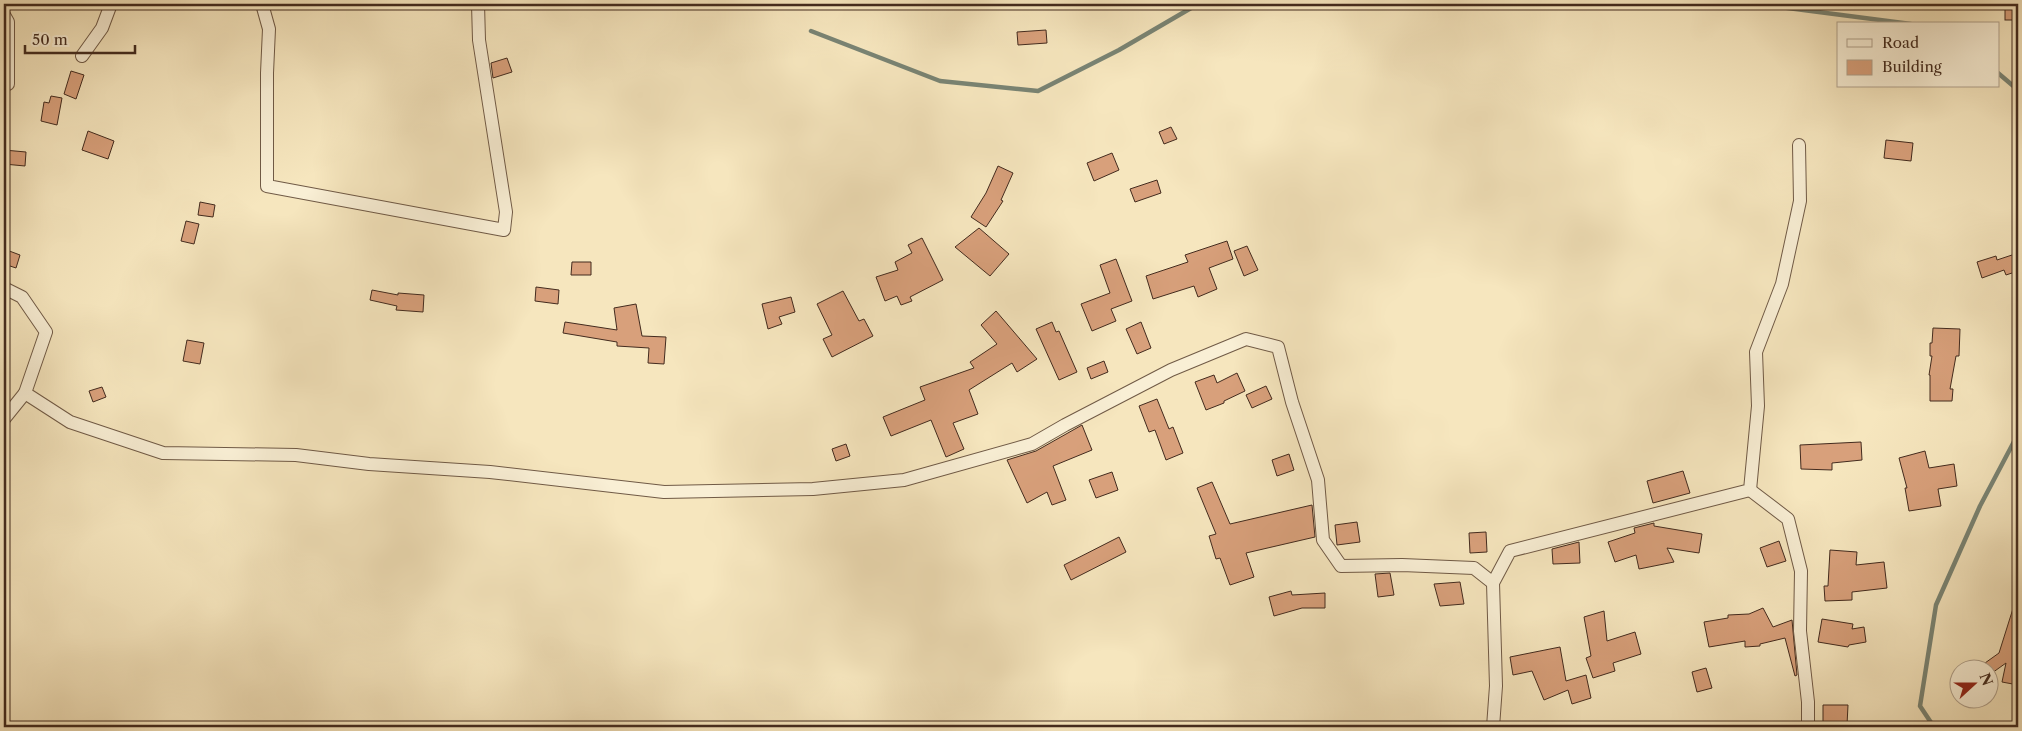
<svg xmlns="http://www.w3.org/2000/svg" width="2022" height="731" font-family="'Libre Caslon Text',serif">
<style>
.lines{fill:none;stroke-linecap:round;stroke-linejoin:round}
.stream{stroke:#798474;stroke-width:4.5}
.building{fill:#d8a07b;stroke:#432b1e}
.street-casing{stroke:#705a46;stroke-width:14}
.street{stroke:#f9efd5;stroke-width:12}
</style>
<rect width="100%" height="100%" fill="#f6e6be"/>
<filter id="stains"><feTurbulence type="fractalNoise" baseFrequency=".004" numOctaves="4"/><feColorMatrix values="0 0 0 0 .2 0 0 0 0 .09 0 0 0 0 .02 0 0 0 .5 -.17"/></filter>
<radialGradient id="worn" r=".72"><stop offset=".6" stop-color="#630" stop-opacity="0"/><stop offset="1" stop-color="#630" stop-opacity=".3"/></radialGradient>
<g class="lines">
<!-- stream -->
<g class="stream">
<polyline points="1756,4 1911,24"/>
<polyline points="811,31 940,81 1038,91 1119,50 1198,4"/>
<polyline points="1998,73 2018,90"/>
<polyline points="1934,727 1920,706 1936,605 1980,506 2018,434"/>
</g>
</g>
<!-- building -->
<g class="building">
<rect x="2005" y="4" width="13" height="16"/>
<polygon points="1046,30 1047,43 1018,45 1017,32"/>
<polygon points="507,58 512,72 493,78 491,63"/>
<polygon points="71,71 84,75 76,99 64,94"/>
<polygon points="51,96 62,98 57,125 41,121 44,102 49,103"/>
<polygon points="1171,127 1177,139 1164,144 1159,132"/>
<polygon points="88,131 114,141 108,159 82,150"/>
<polygon points="1886,140 1913,143 1911,161 1884,158"/>
<polygon points="4,150 26,152 25,166 4,164"/>
<polygon points="1112,153 1119,170 1094,181 1087,163"/>
<polygon points="998,166 1013,173 1001,200 1003,201 986,227 971,217 986,193"/>
<polygon points="1157,180 1161,193 1135,202 1130,189"/>
<polygon points="200,202 215,205 213,217 198,215"/>
<polygon points="186,221 199,224 194,244 181,241"/>
<polygon points="979,228 1009,254 990,276 955,247"/>
<polygon points="922,238 943,280 910,297 912,301 901,305 897,296 885,301 876,277 898,270 895,262 912,253 908,245"/>
<polygon points="1227,241 1233,259 1209,268 1217,289 1198,297 1194,286 1153,299 1146,276 1188,262 1185,255"/>
<polygon points="1247,246 1258,270 1244,276 1234,251"/>
<polygon points="4,249 20,255 16,268 4,264"/>
<polygon points="2018,253 2018,271 2006,275 2004,270 1982,278 1977,262 1996,256 1997,260"/>
<polygon points="1116,259 1132,301 1111,309 1116,321 1092,331 1081,304 1110,293 1100,265"/>
<polygon points="572,262 591,262 591,275 571,275"/>
<polygon points="536,287 559,290 558,304 535,301"/>
<polygon points="372,290 398,295 398,293 424,295 423,312 396,310 397,306 370,300"/>
<polygon points="843,291 859,321 864,319 873,336 832,357 823,339 832,335 817,304"/>
<polygon points="791,297 795,312 779,317 782,324 768,329 762,304"/>
<polygon points="636,304 642,336 666,337 664,364 648,363 649,348 617,346 617,342 563,333 565,322 617,330 614,308"/>
<polygon points="996,311 1037,359 1017,372 1012,363 969,390 978,414 953,423 964,449 946,457 931,420 891,436 883,417 925,400 920,387 974,368 970,362 997,344 981,325"/>
<polygon points="1052,322 1056,332 1059,331 1077,372 1059,380 1036,329"/>
<polygon points="1141,322 1151,348 1137,354 1126,329"/>
<polygon points="1933,328 1960,329 1959,356 1956,356 1950,389 1953,389 1952,401 1930,401 1930,375 1929,375 1932,356 1930,356 1930,343 1932,343"/>
<polygon points="187,340 204,343 200,364 183,361"/>
<polygon points="1104,361 1108,372 1091,379 1087,368"/>
<polygon points="1237,373 1245,391 1224,401 1224,403 1206,410 1195,382 1214,375 1217,383"/>
<polygon points="1266,386 1272,399 1252,408 1246,395"/>
<polygon points="102,387 106,397 93,402 89,391"/>
<polygon points="1157,399 1169,429 1173,427 1183,453 1166,460 1155,430 1149,432 1139,406"/>
<polygon points="1082,425 1092,450 1053,466 1066,500 1052,505 1047,492 1027,503 1007,460 1036,451"/>
<polygon points="1861,442 1862,460 1832,463 1832,470 1801,469 1800,445"/>
<polygon points="846,444 850,456 836,461 832,449"/>
<polygon points="1925,451 1929,468 1954,464 1957,486 1938,489 1941,506 1909,511 1905,488 1907,488 1899,458"/>
<polygon points="1289,454 1294,470 1277,476 1272,460"/>
<polygon points="1683,471 1690,493 1653,503 1647,481"/>
<polygon points="1112,472 1118,490 1096,498 1089,480"/>
<polygon points="1212,482 1230,524 1312,505 1315,537 1246,553 1254,577 1230,585 1220,558 1216,559 1209,536 1216,534 1197,488"/>
<polygon points="1357,522 1360,542 1337,545 1335,525"/>
<polygon points="1654,523 1654,526 1702,534 1699,553 1667,548 1674,562 1639,569 1636,555 1615,562 1608,542 1635,533 1634,528"/>
<polygon points="1486,532 1487,552 1470,553 1469,533"/>
<polygon points="1119,537 1126,552 1071,580 1064,565"/>
<polygon points="1779,541 1786,561 1767,567 1760,548"/>
<polygon points="1579,542 1580,563 1553,564 1552,549"/>
<polygon points="1830,550 1857,552 1856,565 1884,562 1887,588 1852,592 1852,600 1825,601 1824,586 1828,586"/>
<polygon points="1390,573 1394,595 1378,597 1375,574"/>
<polygon points="1460,582 1464,604 1440,606 1434,584"/>
<polygon points="1291,591 1292,595 1325,593 1325,608 1302,608 1274,616 1269,597"/>
<polygon points="2016,599 2018,599 2018,685 2002,682 2006,663 1992,673 1985,663 1999,653"/>
<polygon points="1763,608 1773,627 1792,620 1797,675 1795,676 1785,638 1760,644 1760,646 1745,647 1745,641 1709,647 1704,622 1728,618 1728,615 1749,614"/>
<polygon points="1604,611 1607,641 1635,632 1641,654 1613,663 1615,671 1593,678 1586,658 1591,656 1584,617"/>
<polygon points="1822,619 1853,624 1852,629 1864,627 1866,642 1849,645 1848,647 1818,642"/>
<polygon points="1560,647 1566,681 1586,675 1591,698 1572,704 1568,690 1544,700 1532,671 1513,675 1510,657"/>
<polygon points="1706,668 1712,688 1697,692 1692,672"/>
<polygon points="1823,705 1848,705 1847,725 1823,724"/>
</g>
<g class="lines">
<!-- street casing -->
<g class="street-casing">
<g id="street">
<polyline points="262,4 269,29 267,73 267,186 504,230 506,212 479,40 478,4"/>
<polyline points="4,15 8,22 8,84"/>
<polyline points="82,56 102,28 111,4"/>
<polyline points="4,288 22,297 46,332 25,393 70,422 163,453 296,455 369,464 490,472 664,492 813,489 904,480 1032,444 1065,425 1171,370 1246,339 1278,347 1292,402 1318,480 1323,540 1341,566 1402,565 1474,568 1493,583"/>
<polyline points="4,419 25,393"/>
<polyline points="1750,490 1788,519 1801,571 1800,631 1808,702 1808,727"/>
<polyline points="1493,727 1496,686 1493,583 1510,551 1750,490 1758,406 1756,352 1782,284 1800,201 1799,145"/>
</g>
</g>
<!-- street -->
<use href="#street" class="street"/>
</g>
<!-- margin -->
<rect width="2022" height="731" fill="none" stroke="#f6e6be" stroke-width="20"/>
<rect x="5" y="5" width="2012" height="721" fill="none" stroke="#432b1e" stroke-width="2.5"/>
<rect x="10" y="10" width="2002" height="711" fill="none" stroke="#432b1e"/>
<!-- legend -->
<rect x="1837" y="22" width="162" height="65" fill="#f9efd5" stroke="#b0a18c"/>
<rect x="1847" y="39" width="25" height="8" fill="#f9efd5" stroke="#b0a18c"/>
<text x="1882" y="48" font-size="15" fill="#432b1e">Road</text>
<rect x="1847" y="60" width="25" height="15" fill="#d8a07b" stroke="#b0a18c"/>
<text x="1882" y="72" font-size="15" fill="#432b1e">Building</text>
<!-- north arrow -->
<g transform="translate(1974 684) rotate(69)"><circle r="24" fill="#f9efd5" stroke="#b0a18c"/>
<path d="M0-4L9 19L0 12L-9 19Z" fill="#8f2418"/>
<text y="-8" font-size="14" font-weight="bold" text-anchor="middle" fill="#432b1e">N</text>
</g>
<!-- scale -->
<path d="M25 45v8h110v-8" fill="none" stroke="#432b1e" stroke-width="2.5"/>
<text x="32" y="45" font-size="15" fill="#432b1e" stroke="#f9efd5" stroke-width="4" paint-order="stroke">50 m</text>
<rect width="100%" height="100%" filter="url(#stains)"/>
<rect width="100%" height="100%" fill="url(#worn)"/>
</svg>
